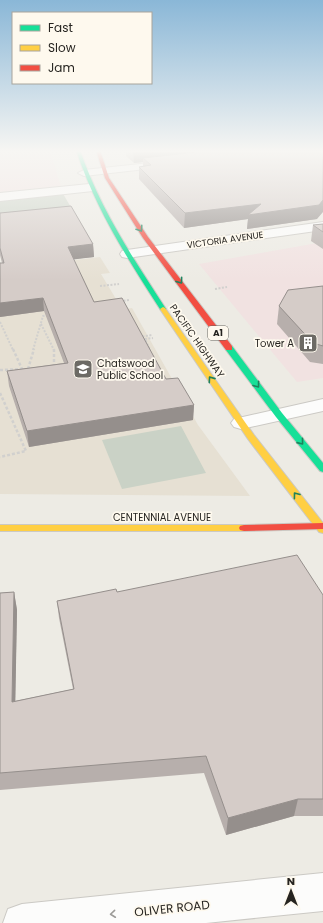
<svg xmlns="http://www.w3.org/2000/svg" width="323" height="923" font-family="Poppins,sans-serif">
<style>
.commercial{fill:#f1e2e1}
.built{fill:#e6e0d3}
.green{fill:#cad2c6}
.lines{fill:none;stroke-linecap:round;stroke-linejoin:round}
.street-casing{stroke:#cbc9c4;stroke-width:2}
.fast-casing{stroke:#cbc9c4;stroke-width:2}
.slow-casing{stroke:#cbc9c4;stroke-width:2}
.jam-casing{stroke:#cbc9c4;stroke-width:2}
.path-far1{stroke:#d1d0ce;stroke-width:2;stroke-dasharray:2 1.5;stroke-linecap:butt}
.path{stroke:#d1d0ce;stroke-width:2.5;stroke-dasharray:3 2;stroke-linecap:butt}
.street{fill:#fcfcfb;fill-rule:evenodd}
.fast{fill:#16e098;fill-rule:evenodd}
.slow{fill:#ffcf43;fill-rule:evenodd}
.jam{fill:#f24e42;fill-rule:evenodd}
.wall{fill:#b7afac}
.shaded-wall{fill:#958f8c}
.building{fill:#d5ccc8;stroke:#958f8c}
.oneway{stroke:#1e825c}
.oneway2{stroke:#9c9b98}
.labels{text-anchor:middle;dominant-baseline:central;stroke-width:3.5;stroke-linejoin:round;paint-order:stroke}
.far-street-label{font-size:9px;fill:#262420;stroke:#fef9ee}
.shield{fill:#fef9ee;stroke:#67645e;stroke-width:1}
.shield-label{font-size:9px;font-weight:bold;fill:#262420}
.street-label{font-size:10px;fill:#262420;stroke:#fef9ee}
.poi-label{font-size:10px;fill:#262420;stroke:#fef9ee;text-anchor:end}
.near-street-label{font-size:12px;fill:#262420;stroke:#fef9ee}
</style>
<rect width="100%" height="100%" fill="#edebe4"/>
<!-- commercial -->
<g class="commercial">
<polygon points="0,150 50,150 61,187 0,192"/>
<polygon points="323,242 323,378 297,382 199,264"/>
</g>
<!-- built -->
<polygon class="built" points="100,257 110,273 101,274 116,299 107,312 132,308 198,425 250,496 0,494 0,269"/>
<!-- green -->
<g class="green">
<polygon points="62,192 76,216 0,224 0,198"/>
<polygon points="181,426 206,473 122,489 102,440"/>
</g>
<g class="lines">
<!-- street casing -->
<g class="street-casing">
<g id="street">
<polygon points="168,161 174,164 172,166 84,176 78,173 84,170"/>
<polygon points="89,184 95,188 93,191 0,201 0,193"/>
<polygon points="323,222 323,230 127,258 122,257 120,254 122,251 127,250"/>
<polygon points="323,399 323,411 241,429 234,427 231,423 234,419"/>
<polygon points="323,873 323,911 206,923 3,923 8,909 22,904"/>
</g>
</g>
<!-- fast casing -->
<g class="fast-casing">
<g id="fast">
<path d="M76,150H80C100,209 133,258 166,309L165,310H161L160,309C127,258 95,208 76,150Z"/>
<polygon points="226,346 232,346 282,413 323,463 323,472 320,471 276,417 226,350"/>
</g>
</g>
<!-- slow casing -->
<g class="slow-casing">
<g id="slow">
<polygon points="163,307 165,308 254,435 323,523 323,533 319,532 248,439 160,309"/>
<polygon points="0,525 244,525 248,526 249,528 248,530 244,531 0,531"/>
</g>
</g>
<!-- jam casing -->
<g class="jam-casing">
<g id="jam">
<polygon points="96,150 100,150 109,178 148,237 232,346 232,350 226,350 143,238 105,178"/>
<polygon points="323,523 323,529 244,531 240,530 239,528 240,526 244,525"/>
</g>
</g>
<!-- path-far1 -->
<g class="path-far1">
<polyline points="100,286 119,284"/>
<polyline points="215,289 227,287"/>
<polyline points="120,301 130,300"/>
<polyline points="0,322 13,350"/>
<polyline points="41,324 54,350"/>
<polyline points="139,337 152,335"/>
<polyline points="33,350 43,316 48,315"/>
<polyline points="148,350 150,350 145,339 153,338"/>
</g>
<!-- path -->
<g class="path">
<polyline points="13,349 22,369"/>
<polyline points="54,349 54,367"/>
<polyline points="148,350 150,349"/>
<polyline points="28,369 34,349"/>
<polyline points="0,370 25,369"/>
<polyline points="0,393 26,451 0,457"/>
</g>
<!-- street -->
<use href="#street" class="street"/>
<!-- fast -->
<use href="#fast" class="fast"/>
<!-- slow -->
<use href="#slow" class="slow"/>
<!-- jam -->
<use href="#jam" class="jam"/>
</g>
<!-- wall -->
<g class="wall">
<polygon points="126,150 323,150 317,219 247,229 248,219 184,228 139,179 139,167 143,166 143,162 134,163 126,156"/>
<polygon points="0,213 93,244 94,257 73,259 94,302 166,379 194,405 193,420 29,447 9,386 7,371 64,363 44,311 0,317 0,263 2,263 0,255"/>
<polygon points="323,224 323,249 311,241 313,225"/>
<polygon points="323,286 323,364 310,362 277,324 279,306"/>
<polygon points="14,592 17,610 15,701 73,689 59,618 57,601 117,592 323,595 323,816 294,816 226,835 204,773 0,790 0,593"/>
</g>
<!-- shaded-wall -->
<g class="shaded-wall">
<polygon points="133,150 236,150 143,158 143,162 134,163"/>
<polygon points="323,200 323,212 317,219 247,229 248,219 184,228 185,213 261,204"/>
<polygon points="93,244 94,257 69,260 68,247"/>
<polygon points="43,298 44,311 0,317 0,303"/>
<polygon points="194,405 193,420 29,447 27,431"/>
<polygon points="14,592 17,610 15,720 12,702"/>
<polygon points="298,799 294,816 226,835 228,818"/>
</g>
<!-- building -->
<g class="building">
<polygon points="214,150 323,150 323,200 319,205 248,215 261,204 185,213 139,167 151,165 143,158"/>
<polygon points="71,206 93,244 68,247 94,302 122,298 166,379 178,378 194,405 27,431 7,371 68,363 43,298 0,303 0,263 4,263 0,248 0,213"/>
<polygon points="323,224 323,232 313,225"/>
<polygon points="323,286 323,346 313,343 279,306 288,290"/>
<polygon points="297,555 323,595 323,799 298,799 228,818 206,756 0,773 0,593 14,592 12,702 74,689 57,601 116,589 117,592"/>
</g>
<!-- one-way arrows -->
<defs><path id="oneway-chevron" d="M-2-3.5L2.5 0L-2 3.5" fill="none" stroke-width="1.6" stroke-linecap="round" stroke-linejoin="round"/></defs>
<g class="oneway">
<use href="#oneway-chevron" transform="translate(140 229) rotate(56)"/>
<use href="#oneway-chevron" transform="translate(180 281) rotate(54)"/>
<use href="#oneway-chevron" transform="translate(211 379) rotate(-125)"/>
<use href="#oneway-chevron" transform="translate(257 385) rotate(53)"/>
<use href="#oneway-chevron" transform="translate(301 442) rotate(51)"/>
<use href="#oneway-chevron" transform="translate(296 495) rotate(-127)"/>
</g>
<use class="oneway2" href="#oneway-chevron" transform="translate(113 914) rotate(174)"/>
<!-- sky -->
<linearGradient id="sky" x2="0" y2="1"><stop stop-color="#8ab7d7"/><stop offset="0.54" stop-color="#f7f6f3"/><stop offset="1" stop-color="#f7f6f3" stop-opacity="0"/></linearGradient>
<rect width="323" height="280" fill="url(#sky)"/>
<!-- icons -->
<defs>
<g id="building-square" transform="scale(1)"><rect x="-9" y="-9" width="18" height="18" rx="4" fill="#6c6a65" stroke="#fef9ee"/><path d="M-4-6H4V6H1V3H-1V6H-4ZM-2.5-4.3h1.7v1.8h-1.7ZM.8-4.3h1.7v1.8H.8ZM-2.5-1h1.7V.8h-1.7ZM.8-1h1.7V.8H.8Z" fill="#fff"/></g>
<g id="school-square" transform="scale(1)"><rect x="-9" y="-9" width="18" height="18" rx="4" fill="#6c6a65" stroke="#fef9ee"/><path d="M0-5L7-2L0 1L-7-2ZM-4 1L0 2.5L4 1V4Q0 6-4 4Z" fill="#fff"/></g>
</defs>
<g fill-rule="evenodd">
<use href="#building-square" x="308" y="343"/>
<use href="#school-square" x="83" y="369"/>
</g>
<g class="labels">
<!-- far-street labels -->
<g class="far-street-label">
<text transform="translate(225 240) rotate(-8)">VICTORIA AVENUE</text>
</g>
<!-- shield labels -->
<rect class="shield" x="208" y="326" width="20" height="14" rx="3"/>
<g class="shield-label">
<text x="218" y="333">A1</text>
</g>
<!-- street labels -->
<g class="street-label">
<text transform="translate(197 341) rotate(55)">PACIFIC HIGHWAY</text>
<text x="162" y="517">CENTENNIAL AVENUE</text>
</g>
<!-- poi labels -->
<g class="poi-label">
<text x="294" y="343">Tower A</text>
<text x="97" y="363" text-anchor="start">Chatswood<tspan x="97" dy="12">Public School</tspan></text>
</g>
<!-- near-street labels -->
<g class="near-street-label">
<text transform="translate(172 908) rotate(-6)">OLIVER ROAD</text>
</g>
</g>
<!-- legend -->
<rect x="12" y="12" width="140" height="72" fill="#fef9ee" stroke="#a8a49c"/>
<rect x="20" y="25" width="20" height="6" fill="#16e098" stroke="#a8a49c"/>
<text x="48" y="32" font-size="12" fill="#262420">Fast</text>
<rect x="20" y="45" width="20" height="6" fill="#ffcf43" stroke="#a8a49c"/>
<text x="48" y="52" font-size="12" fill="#262420">Slow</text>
<rect x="20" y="65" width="20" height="6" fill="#f24e42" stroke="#a8a49c"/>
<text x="48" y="72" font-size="12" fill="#262420">Jam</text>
<!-- north arrow -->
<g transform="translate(291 891)" stroke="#fef9ee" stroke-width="3" paint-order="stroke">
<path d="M0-3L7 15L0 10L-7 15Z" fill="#262420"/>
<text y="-6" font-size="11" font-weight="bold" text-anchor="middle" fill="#262420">N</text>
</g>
</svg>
